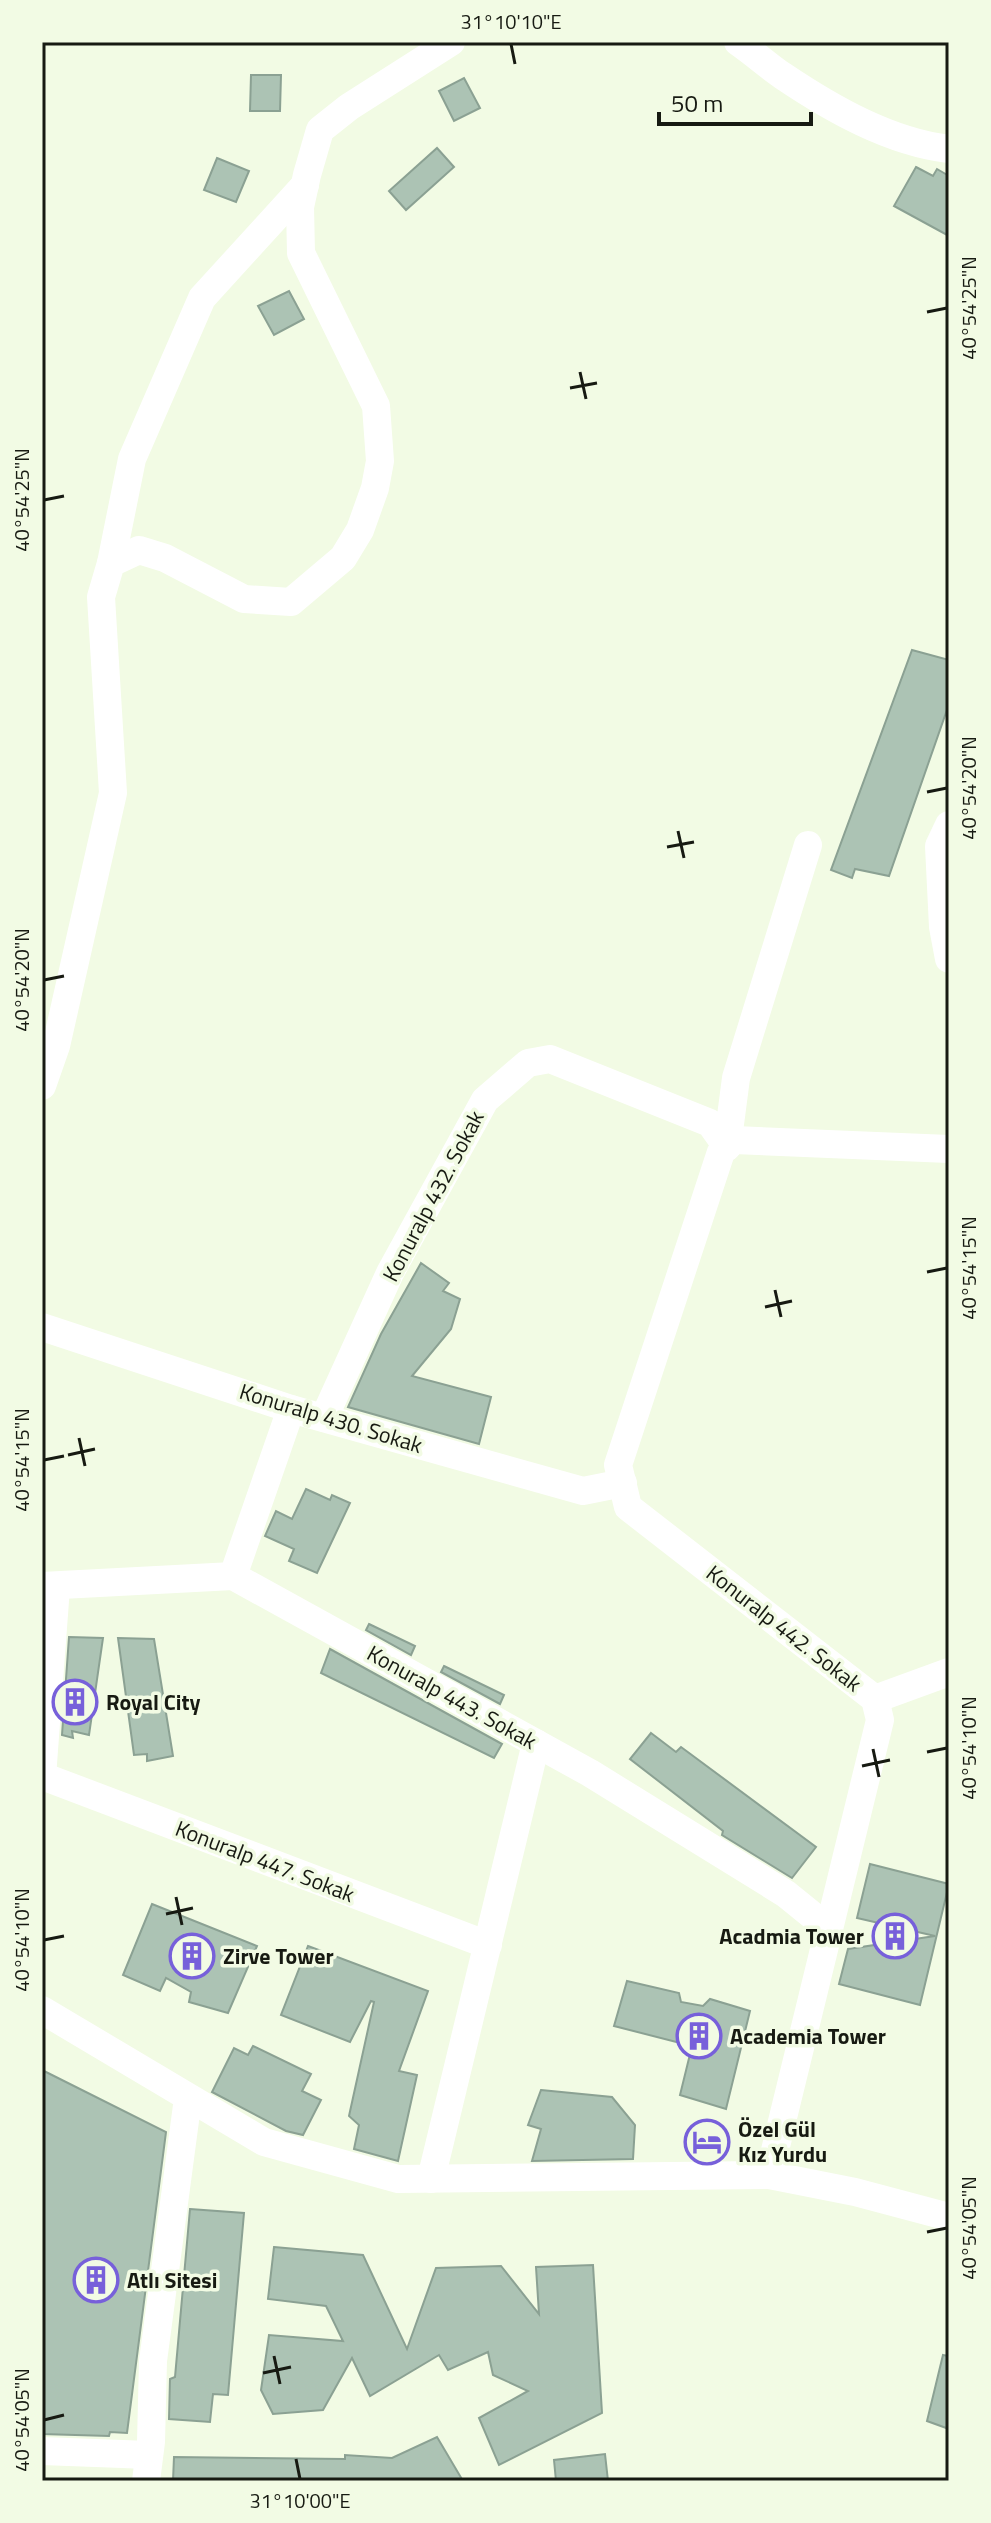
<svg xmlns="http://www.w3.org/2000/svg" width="991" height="2523" font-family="'Titillium Web',sans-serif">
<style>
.building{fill:#acc3b4;stroke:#8ba193;stroke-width:2}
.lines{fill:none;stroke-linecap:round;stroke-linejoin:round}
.minor{stroke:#fff;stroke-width:28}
.ticks{fill:none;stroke:#171a12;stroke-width:3}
.labels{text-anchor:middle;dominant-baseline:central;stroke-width:7;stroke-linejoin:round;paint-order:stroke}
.street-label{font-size:22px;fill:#171a12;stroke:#f2fbe4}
.poi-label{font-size:22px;font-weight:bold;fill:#171a12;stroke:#f2fbe4;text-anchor:start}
.neatline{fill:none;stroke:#171a12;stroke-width:3}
.ticks-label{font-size:20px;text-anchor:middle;fill:#171a12}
</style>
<rect width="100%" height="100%" fill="#f2fbe4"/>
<!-- building -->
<g class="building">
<polygon points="251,75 281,75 280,111 250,111"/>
<polygon points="464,78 480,108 454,121 439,91"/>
<polygon points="437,148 454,167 406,210 389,191"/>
<polygon points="217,158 249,171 236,202 204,190"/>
<polygon points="916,167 933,176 937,169 949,176 949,236 894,206"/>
<polygon points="289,291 304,319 274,335 258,306"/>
<polygon points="912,650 949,660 949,704 889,876 855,869 852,878 831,870"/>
<polygon points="421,1263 449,1283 443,1291 460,1299 451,1329 412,1376 491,1397 479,1444 348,1407 381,1334"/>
<polygon points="306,1489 330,1500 332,1495 350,1503 317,1573 289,1561 294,1549 265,1536 276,1511 292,1519"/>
<polygon points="369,1624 415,1646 411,1655 366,1630"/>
<polygon points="69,1637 103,1638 89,1735 72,1731 73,1738 62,1735"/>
<polygon points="118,1638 154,1639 173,1756 147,1761 147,1754 134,1755"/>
<polygon points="330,1649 502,1744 494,1758 321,1673"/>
<polygon points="444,1666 504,1695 500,1704 441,1672"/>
<polygon points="651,1733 676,1752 681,1747 816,1847 792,1878 722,1835 723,1831 630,1759"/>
<polygon points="870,1864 949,1884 920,2005 839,1984 848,1949 935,1936 857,1918"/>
<polygon points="152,1904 257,1946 228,2013 189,2002 191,1992 166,1978 160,1991 123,1975"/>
<polygon points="308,1946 428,1991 399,2071 417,2075 398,2161 354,2149 359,2125 349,2116 374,2002 371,2001 350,2042 281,2015"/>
<polygon points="627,1981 679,1993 681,2002 703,2006 710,1999 750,2011 726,2109 680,2095 692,2046 614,2026"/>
<polygon points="253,2046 311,2074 302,2091 321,2100 303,2135 286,2131 212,2092 234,2048 248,2055"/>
<polygon points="42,2070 166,2132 127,2433 110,2432 109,2436 42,2434"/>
<polygon points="541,2090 612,2097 635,2125 633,2159 532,2161 541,2129 528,2125"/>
<polygon points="190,2209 244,2213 228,2395 213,2394 210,2422 169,2419 170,2379 175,2377"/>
<polygon points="274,2247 363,2255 407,2349 436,2268 501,2266 539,2314 536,2267 593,2265 602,2413 499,2465 479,2418 528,2391 493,2375 488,2352 448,2370 439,2355 370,2396 352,2358 323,2410 273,2414 261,2390 269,2335 343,2341 326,2306 268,2299"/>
<polygon points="943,2355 949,2356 949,2429 927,2421"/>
<polygon points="437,2437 463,2481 173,2481 174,2457 345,2459 345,2455 392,2458"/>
<polygon points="605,2454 608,2481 556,2481 554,2460"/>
</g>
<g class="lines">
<!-- minor -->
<g class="minor">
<path d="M738,42C754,53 768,66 783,76C832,109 890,142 949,149"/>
<polyline points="111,563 132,459 202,298 305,185"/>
<polyline points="949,825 939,846 943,927 949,959"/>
<polyline points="42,1086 56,1046 113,793 101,597 111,563 139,550 165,558 244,599 291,602 343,558 360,530 375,488 380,461 376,406 301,253 300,207 307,175 320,130 349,107 451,42"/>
<polyline points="727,1147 736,1078 808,845"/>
<polyline points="42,1327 291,1409 583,1491 623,1483"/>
<polyline points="324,1418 390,1273 485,1100 528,1063 550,1059 710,1123 727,1147"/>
<polyline points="233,1576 291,1409"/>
<polyline points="42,1586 233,1576 590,1773 786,1894 828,1928"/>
<polyline points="875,1699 949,1672"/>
<polyline points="42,1776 488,1945"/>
<polyline points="42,1777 56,1587"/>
<polyline points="42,2010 264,2142 398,2179 769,2175 855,2192 949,2217"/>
<polyline points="769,2175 880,1720 875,1699 628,1507 618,1465 721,1152 734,1140 949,1149"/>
<polyline points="431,2179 536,1743"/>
<polyline points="42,2451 149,2455"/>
<polyline points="146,2481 151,2442 153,2361 188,2098"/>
</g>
</g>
<!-- ticks -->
<path class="ticks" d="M511,44L515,64M927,312L947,308M580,372L586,399M570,388L597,383M44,500L64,496M927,792L947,788M678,831L684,858M667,847L694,842M44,980L64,976M927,1272L947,1268M775,1290L781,1317M765,1307L792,1301M79,1438L85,1466M68,1455L95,1449M44,1460L64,1456M873,1749L879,1777M927,1752L947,1748M862,1766L890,1760M176,1897L182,1925M166,1914L193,1908M44,1940L64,1936M927,2232L947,2228M274,2356L280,2384M263,2373L291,2367M44,2420L64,2415M296,2459L300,2479"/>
<!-- icons -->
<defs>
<g id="building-ring" transform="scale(2.3)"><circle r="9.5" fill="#f2fbe4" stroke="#7760da" stroke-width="1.5"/><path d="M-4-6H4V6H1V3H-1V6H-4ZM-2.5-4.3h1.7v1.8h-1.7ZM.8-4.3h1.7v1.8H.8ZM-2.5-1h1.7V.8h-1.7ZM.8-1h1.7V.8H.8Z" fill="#7760da"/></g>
<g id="hotel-ring" transform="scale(2.3)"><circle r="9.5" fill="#f2fbe4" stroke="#7760da" stroke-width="1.5"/><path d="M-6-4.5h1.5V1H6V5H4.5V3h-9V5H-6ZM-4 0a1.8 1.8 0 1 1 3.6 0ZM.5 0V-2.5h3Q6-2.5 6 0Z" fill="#7760da"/></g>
</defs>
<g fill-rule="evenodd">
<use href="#building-ring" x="75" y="1702"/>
<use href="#building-ring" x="895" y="1936"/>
<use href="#building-ring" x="192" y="1956"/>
<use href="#building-ring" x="699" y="2036"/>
<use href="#hotel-ring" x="707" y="2142"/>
<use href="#building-ring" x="96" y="2280"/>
</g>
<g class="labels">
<!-- street labels -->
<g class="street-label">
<text transform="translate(433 1196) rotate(-62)">Konuralp 432. Sokak</text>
<text transform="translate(331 1418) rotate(17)">Konuralp 430. Sokak</text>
<text transform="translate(784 1628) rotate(38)">Konuralp 442. Sokak</text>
<text transform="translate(452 1697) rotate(29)">Konuralp 443. Sokak</text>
<text transform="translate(265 1861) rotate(21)">Konuralp 447. Sokak</text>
</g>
<!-- poi labels -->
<g class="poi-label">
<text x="106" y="1702">Royal City</text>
<text x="864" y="1936" text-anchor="end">Acadmia Tower</text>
<text x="223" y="1956">Zirve Tower</text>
<text x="730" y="2036">Academia Tower</text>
<text x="738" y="2129">Özel Gül<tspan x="738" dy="25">Kız Yurdu</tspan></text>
<text x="127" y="2280">Atlı Sitesi</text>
</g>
</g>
<!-- border -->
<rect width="991" height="2523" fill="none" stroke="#f2fbe4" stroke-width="88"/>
<!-- scale -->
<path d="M659 112v12h152v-12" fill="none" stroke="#171a12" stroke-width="4"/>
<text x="671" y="112" font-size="24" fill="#171a12" stroke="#f2fbe4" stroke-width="6" paint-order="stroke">50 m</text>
<rect x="44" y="44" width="903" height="2435" class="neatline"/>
<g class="ticks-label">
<text x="511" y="29">31°10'10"E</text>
<text transform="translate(969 308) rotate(-90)" y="7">40°54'25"N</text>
<text transform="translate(22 500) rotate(-90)" y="7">40°54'25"N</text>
<text transform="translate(969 788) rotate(-90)" y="7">40°54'20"N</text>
<text transform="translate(22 980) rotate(-90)" y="7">40°54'20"N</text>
<text transform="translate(969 1268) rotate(-90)" y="7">40°54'15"N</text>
<text transform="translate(22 1460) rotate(-90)" y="7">40°54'15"N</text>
<text transform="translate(969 1748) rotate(-90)" y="7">40°54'10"N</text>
<text transform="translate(22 1940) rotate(-90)" y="7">40°54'10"N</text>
<text transform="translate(969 2228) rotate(-90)" y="7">40°54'05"N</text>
<text transform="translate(22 2420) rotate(-90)" y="7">40°54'05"N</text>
<text x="300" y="2508">31°10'00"E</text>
</g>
</svg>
